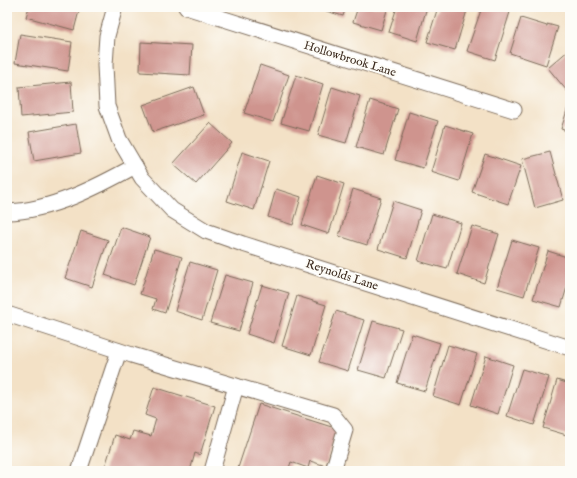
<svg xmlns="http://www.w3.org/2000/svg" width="577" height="478" font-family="'IM FELL English',serif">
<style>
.building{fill:#cf948e}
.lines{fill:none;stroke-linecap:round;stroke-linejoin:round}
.street-casing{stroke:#7b6a59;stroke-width:17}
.street{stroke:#fff;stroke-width:15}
.labels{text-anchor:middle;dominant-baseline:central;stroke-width:4;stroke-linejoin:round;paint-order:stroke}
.street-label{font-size:12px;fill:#3b2a1e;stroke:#fdfcf7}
</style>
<rect width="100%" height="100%" fill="#fdfcf7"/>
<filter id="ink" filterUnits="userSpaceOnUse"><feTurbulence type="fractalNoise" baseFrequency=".025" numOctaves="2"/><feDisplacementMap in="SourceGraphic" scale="8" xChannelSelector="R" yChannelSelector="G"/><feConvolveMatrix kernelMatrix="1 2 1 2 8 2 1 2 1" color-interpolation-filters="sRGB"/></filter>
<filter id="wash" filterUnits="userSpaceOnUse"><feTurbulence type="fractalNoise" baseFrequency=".012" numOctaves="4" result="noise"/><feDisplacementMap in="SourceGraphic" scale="16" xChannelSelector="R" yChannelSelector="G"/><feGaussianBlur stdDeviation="0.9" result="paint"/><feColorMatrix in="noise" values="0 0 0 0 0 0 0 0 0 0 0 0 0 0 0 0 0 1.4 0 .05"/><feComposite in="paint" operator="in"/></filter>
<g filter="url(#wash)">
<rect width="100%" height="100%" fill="#f3e1c6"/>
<g id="blocks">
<!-- building -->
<g class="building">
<polygon points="29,7 80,7 74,30 26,17"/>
<polygon points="313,7 346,7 343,16"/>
<polygon points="358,7 388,7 381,30 353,22"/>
<polygon points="397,7 427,7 417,41 389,32"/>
<polygon points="438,7 468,7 455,50 427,42"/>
<polygon points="482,7 494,7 510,12 495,60 467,51"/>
<polygon points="521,18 547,26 547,24 558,27 546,65 510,53"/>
<polygon points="20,34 72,42 68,71 15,63"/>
<polygon points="141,42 192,45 190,75 140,72"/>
<polygon points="570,49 570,88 567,91 548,68"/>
<polygon points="260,65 289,75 273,122 244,113"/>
<polygon points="296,75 323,84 309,131 281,123"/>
<polygon points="71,82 73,112 21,117 19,87"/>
<polygon points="194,87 204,115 153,132 143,105"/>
<polygon points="332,87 360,96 346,143 318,135"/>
<polygon points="370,100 398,109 384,155 356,147"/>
<polygon points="570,101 570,132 561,129"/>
<polygon points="409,112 438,121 423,168 395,160"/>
<polygon points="210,123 232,143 196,184 173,164"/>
<polygon points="76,124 81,153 34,161 29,132"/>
<polygon points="445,125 473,134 459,181 431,172"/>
<polygon points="242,152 269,161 254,210 227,201"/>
<polygon points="550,152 563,200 535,208 522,159"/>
<polygon points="485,154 521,166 508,204 472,192"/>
<polygon points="317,175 344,184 329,234 302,225"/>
<polygon points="276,189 301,197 293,225 268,217"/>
<polygon points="353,189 381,198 367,245 339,236"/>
<polygon points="393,201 421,210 407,258 378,249"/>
<polygon points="432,214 461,223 447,269 418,261"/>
<polygon points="472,226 499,234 484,283 457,274"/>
<polygon points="121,227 150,237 134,285 105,275"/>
<polygon points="81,231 108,240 92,287 65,278"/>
<polygon points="512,240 539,248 524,296 497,288"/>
<polygon points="154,249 182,257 165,313 153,309 156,299 140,294"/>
<polygon points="548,251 570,258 570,277 561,307 533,299"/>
<polygon points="190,262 217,270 202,320 175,311"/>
<polygon points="225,275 253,283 239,331 210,323"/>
<polygon points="262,285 289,293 274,343 247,334"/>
<polygon points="297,296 326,305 311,355 282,346"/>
<polygon points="336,311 364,320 348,371 319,362"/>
<polygon points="373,321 402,329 386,378 358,370"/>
<polygon points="412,334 440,343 425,391 397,383"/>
<polygon points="448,345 477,354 461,405 433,396"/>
<polygon points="486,356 513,365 498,414 471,405"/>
<polygon points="522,369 549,377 534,425 507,416"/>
<polygon points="557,380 570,384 570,436 543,428"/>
<polygon points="154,387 215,406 200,455 195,453 190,471 108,471 104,470 115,435 130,440 133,431 151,436 156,419 145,415"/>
<polygon points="259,404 338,429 326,466 310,461 308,468 291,462 288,471 237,471"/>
</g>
</g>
</g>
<g filter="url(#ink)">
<use href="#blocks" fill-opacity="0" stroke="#7b6a59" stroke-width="1"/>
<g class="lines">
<!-- street casing -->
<g class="street-casing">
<g id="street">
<polyline points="115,7 107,36 105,65 107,106 119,139 142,178 172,210 206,231 243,244 570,348"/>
<polyline points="186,7 514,110"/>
<path d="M7,212C51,211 97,187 135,166"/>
<polyline points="7,314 132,355 333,415 345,430 333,471"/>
<polyline points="79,471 119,351"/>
<polyline points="212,471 236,386"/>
</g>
</g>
<!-- street -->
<use href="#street" class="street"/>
</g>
</g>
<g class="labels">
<!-- street labels -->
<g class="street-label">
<text transform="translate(350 59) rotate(17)">Hollowbrook Lane</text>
<text transform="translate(342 275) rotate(18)">Reynolds Lane</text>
</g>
</g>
<!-- margin -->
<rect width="577" height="478" fill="none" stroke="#fdfcf7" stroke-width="24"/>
</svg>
